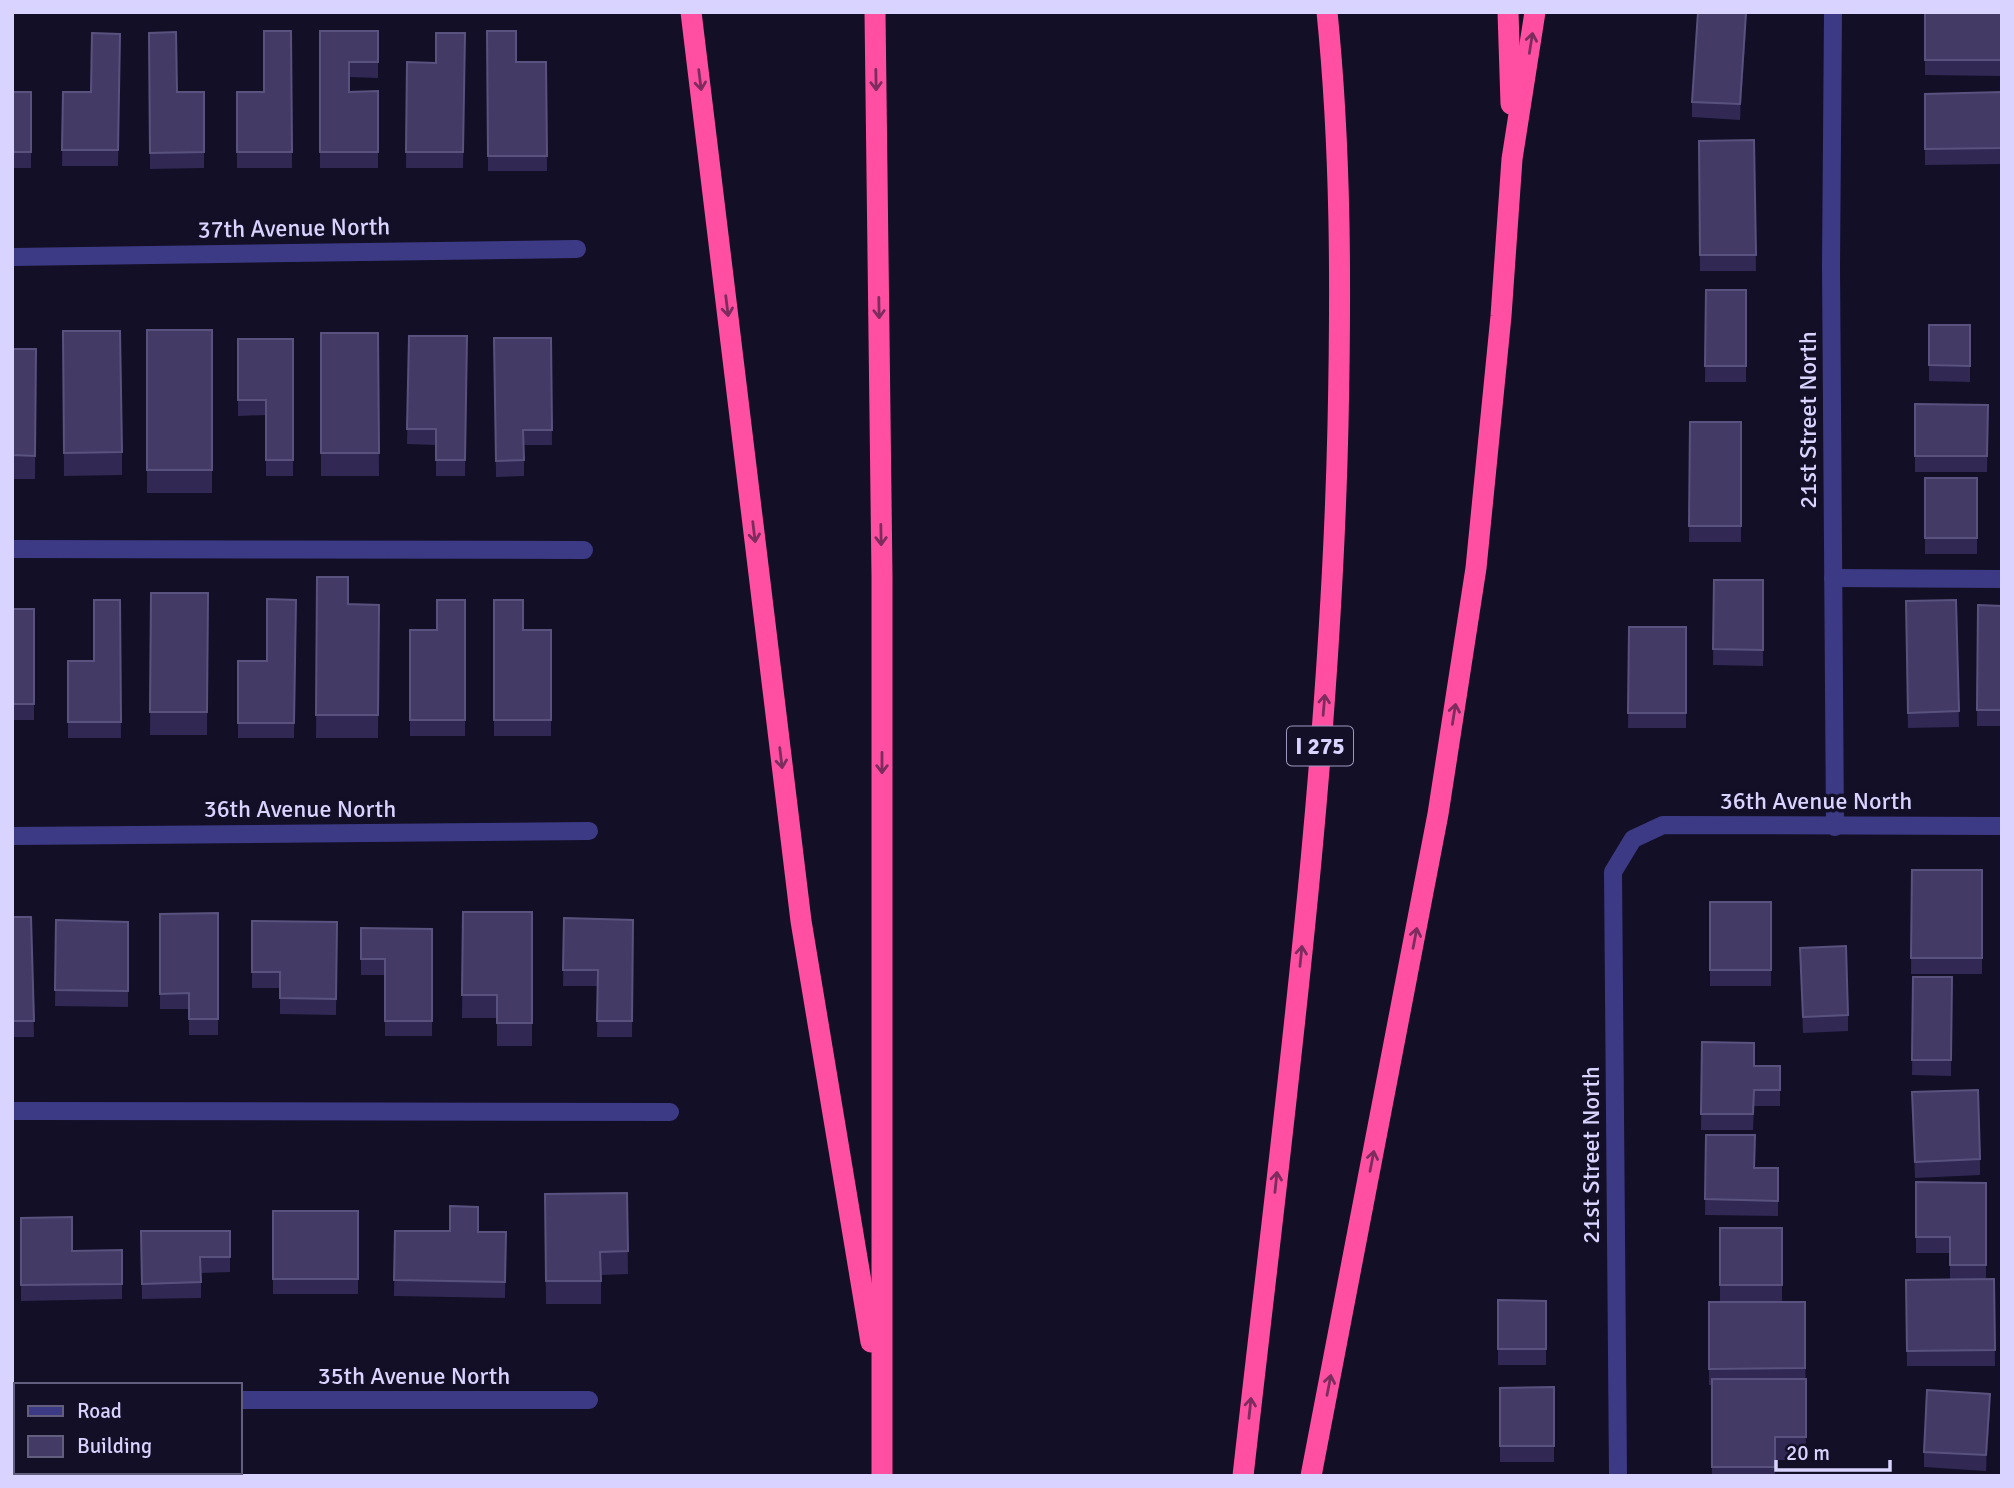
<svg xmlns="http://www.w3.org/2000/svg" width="2014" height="1488" font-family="Signika,sans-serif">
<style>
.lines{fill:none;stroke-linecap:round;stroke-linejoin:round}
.lane{stroke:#3d3a85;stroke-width:18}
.street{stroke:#3d3a85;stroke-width:18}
.highway{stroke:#ff4fa3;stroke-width:21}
.wall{fill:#312854}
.shaded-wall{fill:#1d163a}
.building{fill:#433a66;stroke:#5a527e;stroke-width:2}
.oneway{stroke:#7d2c5e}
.labels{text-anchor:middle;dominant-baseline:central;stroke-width:7;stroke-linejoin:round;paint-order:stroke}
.shield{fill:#130f26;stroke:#9e99be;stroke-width:2}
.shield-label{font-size:23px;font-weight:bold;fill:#d9d4ff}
.street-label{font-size:24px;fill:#d9d4ff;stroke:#130f26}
</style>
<rect width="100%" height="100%" fill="#130f26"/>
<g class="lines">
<!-- lane -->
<g class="lane">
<polyline points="12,549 584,550"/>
<polyline points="1833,578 2002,579"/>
<polyline points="12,1111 670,1112"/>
</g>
<!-- street -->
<g class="street">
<polyline points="1833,12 1831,266 1835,827"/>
<polyline points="12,257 577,249"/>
<polyline points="12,836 589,831"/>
<polyline points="240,1400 589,1400"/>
<polyline points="12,1401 16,1401"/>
<polyline points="1618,1476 1613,872 1633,839 1663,825 2002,826"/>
</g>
<!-- highway -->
<g class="highway">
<polyline points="691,12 801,921 871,1342"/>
<polyline points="875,12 882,577 882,1476"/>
<polyline points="1508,12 1511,104"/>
<path d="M1243,1476C1282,1127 1330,777 1338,425C1341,287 1341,150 1327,12"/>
<polyline points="1311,1476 1438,814 1476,568 1501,316 1512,159 1535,12"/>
</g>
</g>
<!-- wall -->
<g class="wall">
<polygon points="1925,12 2002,12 2002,76 1925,75"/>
<polygon points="1746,28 1740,120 1692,117 1692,102"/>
<polygon points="291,31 292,168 237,168 237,92 264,92"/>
<polygon points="320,31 378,31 378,78 349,77 349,92 378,91 378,168 320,168"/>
<polygon points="487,31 516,62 546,62 547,171 488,171"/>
<polygon points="149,33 177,92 204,92 204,168 150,169"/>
<polygon points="465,33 463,168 406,168 407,62 436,63"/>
<polygon points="120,34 118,166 62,166 63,92 91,92"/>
<rect x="12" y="92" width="19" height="76"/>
<polygon points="2002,92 2002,164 1925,165 1925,94"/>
<polygon points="1754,140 1756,271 1700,271 1699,141"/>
<polygon points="1706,290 1746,290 1746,382 1705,382"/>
<polygon points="1929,325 1970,325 1970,382 1929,381"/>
<rect x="147" y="330" width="65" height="163"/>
<polygon points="63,331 122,452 122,475 64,476"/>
<polygon points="321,333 378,333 379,476 321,476"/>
<polygon points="409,336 467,336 465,476 436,476 436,445 407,444"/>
<polygon points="494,338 551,338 552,445 524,445 524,476 496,477"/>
<polygon points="238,339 293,339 293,476 266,476 266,415 238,416"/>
<polygon points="12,349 36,349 35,479 12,479"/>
<polygon points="1915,404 1988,405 1987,472 1915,472"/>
<polygon points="1690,422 1741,422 1741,542 1689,542"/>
<rect x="1925" y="478" width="52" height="76"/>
<polygon points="317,577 348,604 379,605 378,738 316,738"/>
<polygon points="1714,580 1763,580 1763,666 1713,665"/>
<polygon points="151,593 208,593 207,735 150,735"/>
<polygon points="120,600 121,738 68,738 68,661 94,661"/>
<polygon points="296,600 294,738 238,738 238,661 267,661"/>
<polygon points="465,600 465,736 410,736 410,630 437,630"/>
<polygon points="494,600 523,630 551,630 551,736 494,736"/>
<polygon points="1956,600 1959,727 1908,728 1906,601"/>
<polygon points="1978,605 2002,606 2002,726 1977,726"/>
<rect x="12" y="609" width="22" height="111"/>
<polygon points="1629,627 1686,627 1686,728 1628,728"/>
<polygon points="1912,870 1982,870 1982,974 1911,974"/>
<rect x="1710" y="902" width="61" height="84"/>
<polygon points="463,912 532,912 532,1046 497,1046 497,1018 462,1018"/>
<polygon points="218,913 218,1035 189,1035 189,1009 160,1009 160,914"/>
<polygon points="12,917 31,917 34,1037 12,1037"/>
<polygon points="564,918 633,920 632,1037 597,1037 598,986 563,986"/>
<polygon points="56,920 128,922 128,1007 55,1006"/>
<polygon points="252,921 337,922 336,1015 280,1014 280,988 252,988"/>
<polygon points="361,928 432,929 432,1036 385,1036 385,975 361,975"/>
<polygon points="1800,948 1848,1015 1848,1031 1803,1033"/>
<polygon points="1913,977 1952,977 1951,1076 1912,1075"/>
<polygon points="1702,1042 1754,1066 1780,1066 1780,1106 1754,1106 1753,1130 1701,1130"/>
<polygon points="1912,1092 1980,1159 1980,1175 1915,1178"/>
<polygon points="1706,1135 1754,1168 1778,1168 1778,1216 1705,1215"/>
<polygon points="1916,1182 1986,1183 1986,1279 1994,1279 1995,1366 1907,1366 1906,1280 1950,1279 1950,1253 1916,1253"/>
<polygon points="627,1193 628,1274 601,1275 601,1304 546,1304 545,1194"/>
<rect x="273" y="1211" width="85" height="83"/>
<polygon points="21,1218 72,1251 122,1250 122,1299 21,1301"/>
<rect x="1720" y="1228" width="62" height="73"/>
<polygon points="141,1231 230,1231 230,1272 201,1273 201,1298 142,1299"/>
<polygon points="395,1231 506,1232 505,1298 394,1296"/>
<polygon points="1498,1300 1546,1301 1546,1365 1498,1365"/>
<polygon points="1709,1302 1805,1302 1806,1460 1775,1460 1775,1476 1712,1476 1712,1385 1709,1385"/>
<polygon points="1554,1387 1554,1462 1500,1462 1500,1388"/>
<polygon points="1990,1410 1986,1471 1924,1467 1924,1452"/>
</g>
<!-- shaded-wall -->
<g class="shaded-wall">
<polygon points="1746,13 1746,28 1740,120 1740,104"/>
<polygon points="1990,1394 1990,1410 1986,1471 1986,1455"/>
</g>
<!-- building -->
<g class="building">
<polygon points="1698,12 1746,13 1740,104 1692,102"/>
<rect x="1925" y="12" width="77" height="48"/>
<polygon points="264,31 291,31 292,152 237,152 237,92 264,92"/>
<polygon points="320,31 378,31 378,62 349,62 349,92 378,91 378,152 320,152"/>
<polygon points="487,31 516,31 516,62 546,62 547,156 488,156"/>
<polygon points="176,32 177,92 204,92 204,152 150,153 149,33"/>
<polygon points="92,33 120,34 118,150 62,150 63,92 91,92"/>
<polygon points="436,33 465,33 463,152 406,152 407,62 436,63"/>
<rect x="12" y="92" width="19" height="60"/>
<polygon points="2002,92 2002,148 1925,149 1925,94"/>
<polygon points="1754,140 1756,255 1700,255 1699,141"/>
<polygon points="1706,290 1746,290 1746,366 1705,366"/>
<polygon points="1929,325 1970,325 1970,366 1929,365"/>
<rect x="147" y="330" width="65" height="140"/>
<polygon points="63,331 120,331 122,452 64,453"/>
<polygon points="321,333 378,333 379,453 321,453"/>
<polygon points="409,336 467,336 465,460 436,460 436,429 407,429"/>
<polygon points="494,338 551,338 552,430 523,430 524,460 496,461"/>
<polygon points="238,339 293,339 293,460 266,460 266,400 238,400"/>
<polygon points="12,349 36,349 35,456 12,455"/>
<polygon points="1915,404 1988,405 1987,456 1915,456"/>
<polygon points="1690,422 1741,422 1741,526 1689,526"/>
<rect x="1925" y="478" width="52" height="60"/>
<polygon points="317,577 348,577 348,604 379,605 378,715 316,715"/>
<polygon points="1714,580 1763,580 1763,650 1713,649"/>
<polygon points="151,593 208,593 207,712 150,712"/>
<polygon points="267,599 296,600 294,723 238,723 238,661 267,661"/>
<polygon points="94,600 120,600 121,722 68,722 68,661 94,661"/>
<polygon points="437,600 465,600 465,720 410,720 410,630 437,630"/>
<polygon points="494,600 523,600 523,630 551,630 551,720 494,720"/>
<polygon points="1956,600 1959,711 1908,713 1906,601"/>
<polygon points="1978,605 2002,606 2002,710 1977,710"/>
<rect x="12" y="609" width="22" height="95"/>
<polygon points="1629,627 1686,627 1686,713 1628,713"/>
<polygon points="1912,870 1982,870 1982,958 1911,958"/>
<rect x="1710" y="902" width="61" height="68"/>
<polygon points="463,912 532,912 532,1023 497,1023 497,995 462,995"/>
<polygon points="218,913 218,1019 189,1019 189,993 160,994 160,914"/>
<polygon points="12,917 31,917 34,1021 12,1021"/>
<polygon points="564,918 633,920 632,1021 597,1021 598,970 563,970"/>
<polygon points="56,920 128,922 128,991 55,990"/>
<polygon points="252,921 337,922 336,999 280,998 280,972 252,972"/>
<polygon points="361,928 432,929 432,1021 385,1021 385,959 361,959"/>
<polygon points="1846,946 1848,1015 1803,1017 1800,948"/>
<polygon points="1913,977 1952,977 1951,1060 1912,1060"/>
<polygon points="1702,1042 1754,1043 1754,1066 1780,1066 1780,1090 1754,1090 1753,1114 1701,1114"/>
<polygon points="1978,1090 1980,1159 1915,1162 1912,1092"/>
<polygon points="1706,1135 1755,1135 1754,1168 1778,1168 1778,1201 1705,1199"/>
<polygon points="1916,1182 1986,1183 1986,1265 1950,1265 1950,1237 1916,1237"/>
<polygon points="627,1193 628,1251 600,1252 601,1281 546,1281 545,1194"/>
<polygon points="450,1206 478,1207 478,1232 506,1232 505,1282 394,1280 395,1231 450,1231"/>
<rect x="273" y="1211" width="85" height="68"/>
<polygon points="72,1217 72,1251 122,1250 122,1284 21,1285 21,1218"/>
<rect x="1720" y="1228" width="62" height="57"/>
<polygon points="141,1231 230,1231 230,1257 200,1257 201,1282 142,1284"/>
<polygon points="1994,1279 1995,1350 1907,1351 1906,1280"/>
<polygon points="1498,1300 1546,1301 1546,1349 1498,1349"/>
<polygon points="1709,1302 1805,1302 1805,1368 1709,1369"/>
<polygon points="1712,1379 1806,1379 1806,1437 1775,1437 1775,1467 1712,1467"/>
<polygon points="1554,1387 1554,1446 1500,1446 1500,1388"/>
<polygon points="1927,1390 1990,1394 1986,1455 1924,1452"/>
<rect x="1908" y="1475" width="79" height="1"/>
</g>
<!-- one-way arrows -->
<defs><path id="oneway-shaft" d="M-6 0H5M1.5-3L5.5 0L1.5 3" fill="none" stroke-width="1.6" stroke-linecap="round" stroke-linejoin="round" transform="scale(1.75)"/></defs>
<g class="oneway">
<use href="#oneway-shaft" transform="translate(1531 43) rotate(-81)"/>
<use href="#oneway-shaft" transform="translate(700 80) rotate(83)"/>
<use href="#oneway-shaft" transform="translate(876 80) rotate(89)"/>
<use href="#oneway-shaft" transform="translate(727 306) rotate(83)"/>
<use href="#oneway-shaft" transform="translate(879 308) rotate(89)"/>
<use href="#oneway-shaft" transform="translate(754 532) rotate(83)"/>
<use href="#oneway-shaft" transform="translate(881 535) rotate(89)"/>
<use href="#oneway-shaft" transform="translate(1324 705) rotate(-85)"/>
<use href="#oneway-shaft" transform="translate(1454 714) rotate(-81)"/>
<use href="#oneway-shaft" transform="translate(781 758) rotate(83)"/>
<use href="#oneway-shaft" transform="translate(882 763) rotate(90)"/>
<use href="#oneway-shaft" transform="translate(1415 938) rotate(-79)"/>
<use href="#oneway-shaft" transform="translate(1301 956) rotate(-84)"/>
<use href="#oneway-shaft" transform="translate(1372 1161) rotate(-79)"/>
<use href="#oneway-shaft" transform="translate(1276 1182) rotate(-84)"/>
<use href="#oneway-shaft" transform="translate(1329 1385) rotate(-79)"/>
<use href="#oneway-shaft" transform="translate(1250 1408) rotate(-84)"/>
</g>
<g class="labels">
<!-- shield labels -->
<rect class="shield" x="1287" y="726.5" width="66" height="39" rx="5"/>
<g class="shield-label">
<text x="1320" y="746">I 275</text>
</g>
<!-- street labels -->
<g class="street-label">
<text transform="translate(294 228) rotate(-1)">37th Avenue North</text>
<text transform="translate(1808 420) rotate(-90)">21st Street North</text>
<text x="1816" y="801">36th Avenue North</text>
<text x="300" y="809">36th Avenue North</text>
<text transform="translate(1591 1155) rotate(-90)">21st Street North</text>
<text x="414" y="1376">35th Avenue North</text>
</g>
</g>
<!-- border -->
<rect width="2014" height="1488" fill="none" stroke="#d9d4ff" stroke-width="28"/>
<!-- legend -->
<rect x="14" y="1383" width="228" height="91" fill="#130f26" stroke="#625e7d" stroke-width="2"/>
<rect x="28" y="1406" width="35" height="10" fill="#3d3a85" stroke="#625e7d" stroke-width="2"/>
<text x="77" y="1418" font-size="21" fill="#d9d4ff">Road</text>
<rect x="28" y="1436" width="35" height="21" fill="#433a66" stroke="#625e7d" stroke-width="2"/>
<text x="77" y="1453" font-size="21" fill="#d9d4ff">Building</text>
<!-- scale -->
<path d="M1776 1460v10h114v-10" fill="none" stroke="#d9d4ff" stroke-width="3.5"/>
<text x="1786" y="1460" font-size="21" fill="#d9d4ff" stroke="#130f26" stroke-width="5" paint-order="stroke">20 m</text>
</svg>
